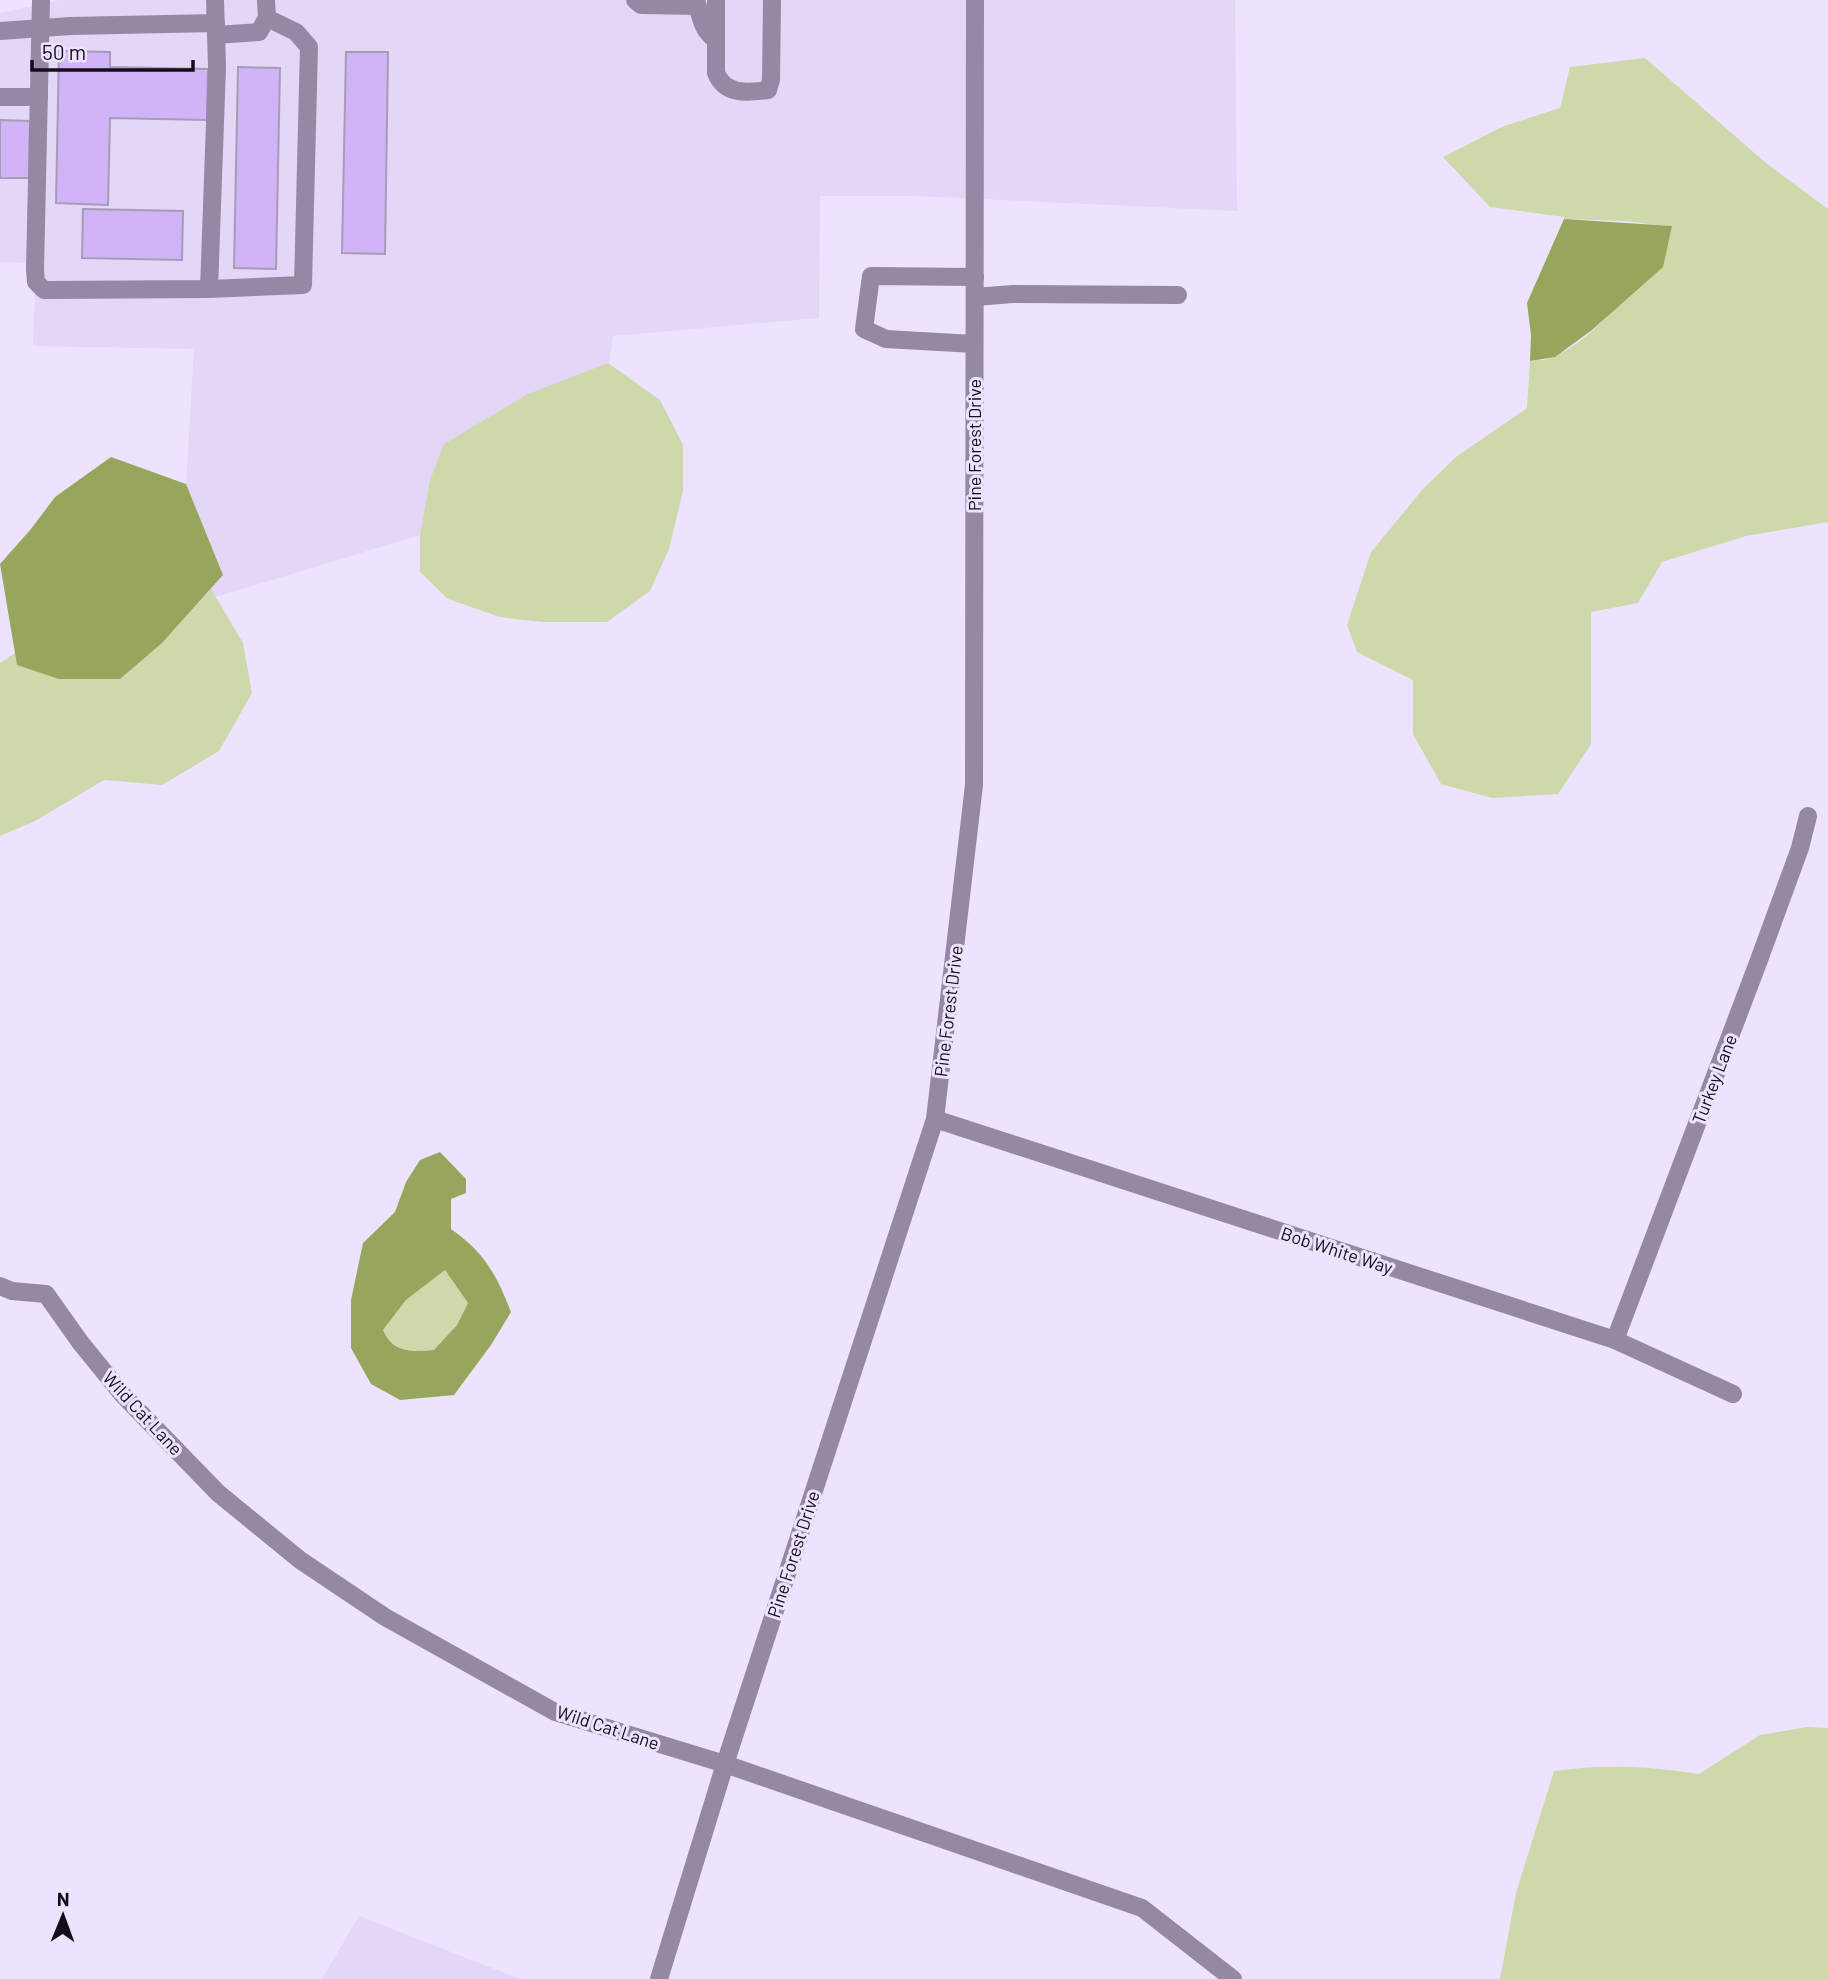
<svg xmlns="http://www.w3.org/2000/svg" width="1828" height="1979" font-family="Barlow,sans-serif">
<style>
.built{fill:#e3d6f6}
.green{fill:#cdd8ab}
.water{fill:#97a65d;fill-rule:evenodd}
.building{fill:#d1b4f8;stroke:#a69cb5;stroke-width:2}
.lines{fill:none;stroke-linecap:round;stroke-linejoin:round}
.minor{stroke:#9488a5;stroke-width:18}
.labels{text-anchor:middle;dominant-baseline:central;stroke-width:6;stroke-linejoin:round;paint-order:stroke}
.street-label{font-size:18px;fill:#120e17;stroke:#eee3fe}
</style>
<rect width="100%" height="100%" fill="#eee3fe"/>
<!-- built -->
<g class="built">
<polygon points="60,0 1235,0 1237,211 914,196 820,196 819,318 613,336 609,364 528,394 430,480 420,535 216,597 211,589 223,575 186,484 194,349 33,346 36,263 0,262 0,13"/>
<polygon points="359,1916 520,1979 322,1979"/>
</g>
<!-- green -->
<g class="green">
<path d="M1645,58L1766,163L1828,209V522L1746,536L1662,562L1638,603L1591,612V744L1558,794L1492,798L1441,784L1413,734V680L1357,652L1347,625L1371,552L1423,489L1456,457L1527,408L1530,361C1538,360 1549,360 1556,356C1610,328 1641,275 1672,227L1626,221L1564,219V217L1490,207L1443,157L1504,126L1560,108L1570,67Z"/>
<polygon points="608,363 660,400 683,445 683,491 669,549 650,591 607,622 542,622 500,617 448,599 420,572 420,535 430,480 444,444 528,394"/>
<polygon points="211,589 243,643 252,693 219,751 162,785 104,780 35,821 0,836 0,663 15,653 17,665 120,679 162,643"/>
<path d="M445,1270L468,1303L457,1325L434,1350C412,1352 394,1353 383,1330L406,1300Z"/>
<path d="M1807,1727L1828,1728V1979H1500L1516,1893L1554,1771C1603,1764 1650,1766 1699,1774L1760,1735Z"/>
</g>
<!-- water -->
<g class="water">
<polygon points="1564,219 1672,226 1663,267 1592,330 1555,357 1530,361 1531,335 1527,303"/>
<polygon points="111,457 186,484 223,575 162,643 120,679 59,679 17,665 0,564 31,529 55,497"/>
<path d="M440,1152L466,1179V1193L451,1199V1229C485,1253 496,1274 511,1312L491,1345L454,1395L400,1400L371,1384L351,1348V1300L363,1243L395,1212L406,1182L420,1160ZM445,1270L468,1303L457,1325L434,1350C412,1352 393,1353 383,1330L406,1300Z"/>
</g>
<!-- building -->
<g class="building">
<polygon points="59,51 110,52 110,67 208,69 207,120 110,118 108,205 56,203"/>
<polygon points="346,52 388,52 385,254 342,253"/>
<polygon points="238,67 280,68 276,269 234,268"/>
<polygon points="0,120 30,121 29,178 0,178"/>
<polygon points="83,209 183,211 182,260 82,258"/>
</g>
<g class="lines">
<!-- minor -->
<g class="minor">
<polyline points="41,0 35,270 36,282 44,290 209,289 217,67 215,0"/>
<polyline points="635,0 641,5 697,6"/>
<path d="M696,0C701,16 701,30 716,40"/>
<path d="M716,0V73C725,95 747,93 768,90L771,80L772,0"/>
<polyline points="0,31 70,26 216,23"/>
<polyline points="216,35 259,32 267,18 266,0"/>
<polyline points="0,97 39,97"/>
<polyline points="209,289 303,285 309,47 296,32 267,18"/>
<polyline points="975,297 1013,294 1178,295"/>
<polyline points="974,344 886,339 864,329 871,276 975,277"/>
<polyline points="935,1119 1615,1340 1733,1394"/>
<polyline points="0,1286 12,1291 46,1294 80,1342 123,1395 218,1493 300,1560 385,1617 555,1712 725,1764 1142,1908 1233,1979"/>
<polyline points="1615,1340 1759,960 1800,848 1808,816"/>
<polyline points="659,1979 725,1764 935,1119 974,785 975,0"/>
</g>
</g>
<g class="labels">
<!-- street labels -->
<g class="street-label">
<text transform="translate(974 445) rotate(-90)">Pine Forest Drive</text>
<text transform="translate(948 1011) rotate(-83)">Pine Forest Drive</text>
<text transform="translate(1714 1079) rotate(-69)">Turkey Lane</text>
<text transform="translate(1337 1250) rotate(18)">Bob White Way</text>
<text transform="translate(143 1413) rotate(47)">Wild Cat Lane</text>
<text transform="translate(793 1554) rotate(-72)">Pine Forest Drive</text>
<text transform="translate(608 1727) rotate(18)">Wild Cat Lane</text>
</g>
</g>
<!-- north arrow -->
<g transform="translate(63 1916) rotate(1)" stroke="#eee3fe" stroke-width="5" paint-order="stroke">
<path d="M0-5L12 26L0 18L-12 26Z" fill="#120e17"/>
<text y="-10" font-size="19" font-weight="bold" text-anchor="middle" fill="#120e17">N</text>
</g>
<!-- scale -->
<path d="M32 60v10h161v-10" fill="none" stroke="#120e17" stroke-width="3.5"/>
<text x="42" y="60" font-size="21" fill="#120e17" stroke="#eee3fe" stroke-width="5" paint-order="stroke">50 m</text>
</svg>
